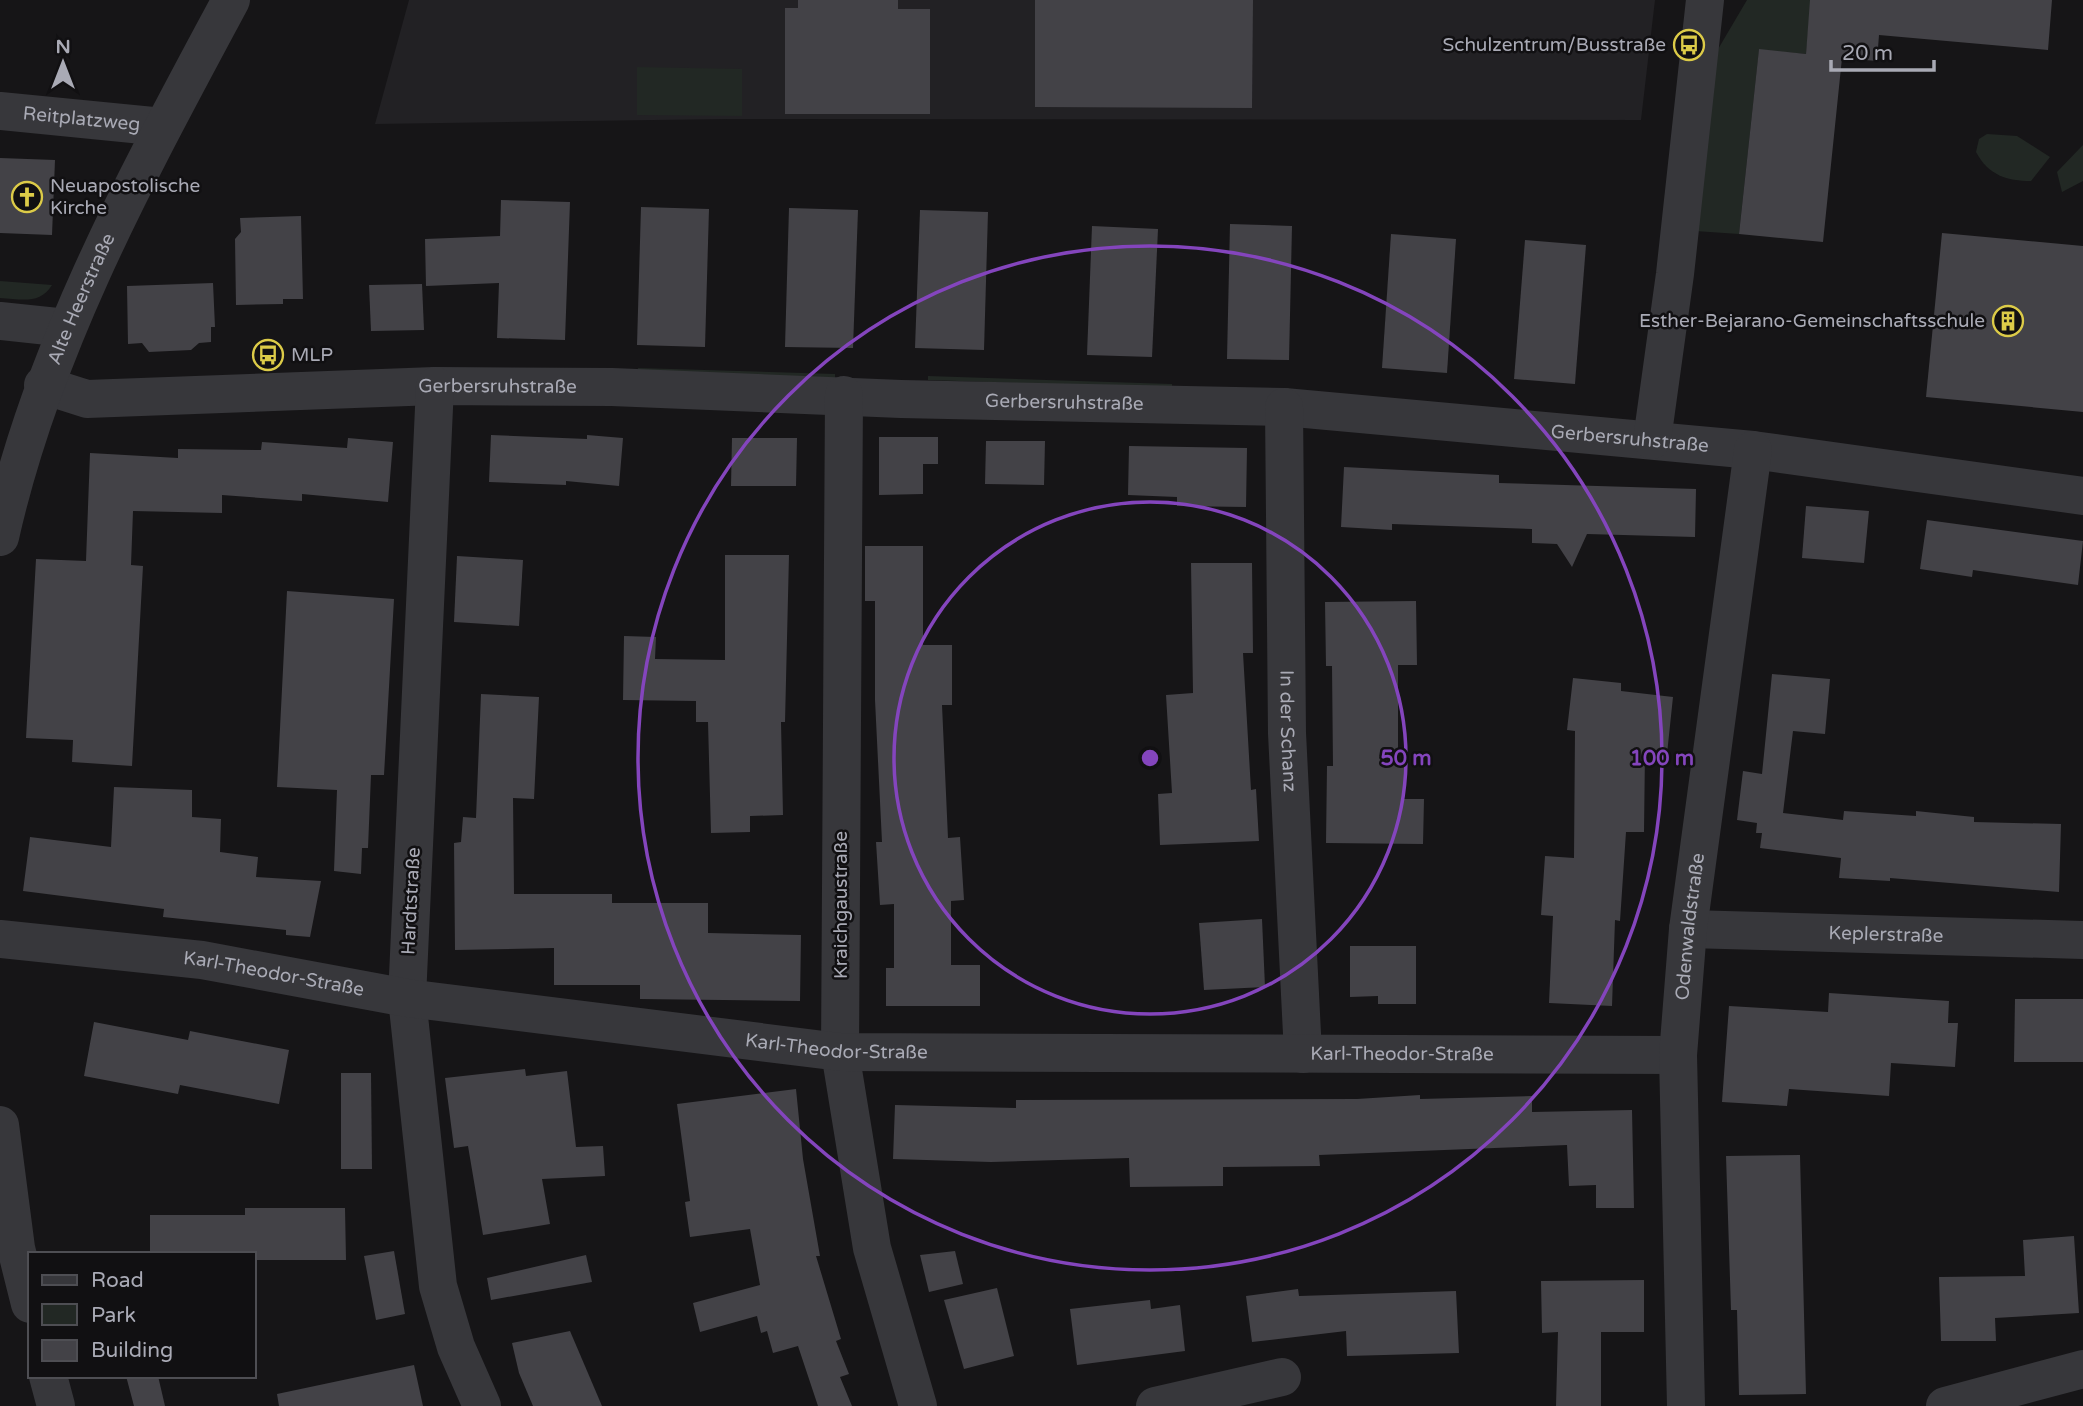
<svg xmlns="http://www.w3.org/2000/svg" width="2083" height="1406" font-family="'Varela Round',sans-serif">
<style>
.built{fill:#222124}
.green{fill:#222824}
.building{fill:#434247}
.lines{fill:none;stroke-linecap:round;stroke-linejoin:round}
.minor{stroke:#37373b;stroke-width:38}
.ring{fill:none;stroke:#8445bd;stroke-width:3.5}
.labels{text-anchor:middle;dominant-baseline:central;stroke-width:5;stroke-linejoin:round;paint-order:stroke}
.poi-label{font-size:19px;fill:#a9aab5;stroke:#111012;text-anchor:end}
.street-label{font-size:19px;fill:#a9aab5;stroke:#111012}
.centre{fill:#8445bd;stroke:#111012;stroke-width:3.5}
.ring-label{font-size:21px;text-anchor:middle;font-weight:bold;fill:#8445bd;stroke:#111012;stroke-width:5;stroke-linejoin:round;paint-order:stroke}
</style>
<rect width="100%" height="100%" fill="#161517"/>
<!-- built -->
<polygon class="built" points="409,0 1655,0 1641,120 728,119 375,124"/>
<!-- green -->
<g class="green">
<polygon points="1747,0 1811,0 1806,54 1759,50 1739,234 1695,231 1711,61"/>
<polygon points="637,67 742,69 742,116 637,115"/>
<path d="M1987,134L2017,136L2050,157L2031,181C2007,181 1988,175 1976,152L1979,139Z"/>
<polygon points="2083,145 2083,181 2062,192 2057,172"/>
<path d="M0,281L52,285C40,305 21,299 0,298Z"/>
<polygon points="638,368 835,374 835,379 638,372"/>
<polygon points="928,376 1172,384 1172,388 928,380"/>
</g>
<!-- building -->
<g class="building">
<polygon points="798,0 898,0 898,9 930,9 930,114 785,114 785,8 798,8"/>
<polygon points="1035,0 1253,0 1252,108 1035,107"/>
<polygon points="1810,0 2052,0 2048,50 1879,35 1877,61 1842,58 1823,242 1739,234 1759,49 1806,54"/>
<polygon points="0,158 55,160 52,235 0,233"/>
<polygon points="501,200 570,202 565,340 497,338 499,283 426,286 425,239 500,236"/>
<polygon points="641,207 709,209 705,347 637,345"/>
<polygon points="789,208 858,210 853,348 785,347"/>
<polygon points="920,210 988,212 984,350 915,348"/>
<polygon points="301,216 303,299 283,299 283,304 236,305 235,239 241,232 240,218"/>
<polygon points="1230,224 1292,226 1289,360 1227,359"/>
<polygon points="1092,226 1158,229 1152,357 1087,355"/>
<polygon points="1942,233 2083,246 2083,412 1926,397"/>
<polygon points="1391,234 1456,239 1447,373 1382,368"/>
<polygon points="1525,240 1586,245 1575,384 1514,379"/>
<polygon points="213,283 215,327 211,327 211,342 199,343 191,350 149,352 142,343 128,344 127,286"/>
<polygon points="422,284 424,330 371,331 369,285"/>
<polygon points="491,435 587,439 587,435 623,438 619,486 566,481 566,485 489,482"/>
<polygon points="879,437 938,437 938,464 923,464 923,494 879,495"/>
<polygon points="348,438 393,442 388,502 302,494 302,501 222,495 222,513 133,511 131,565 143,566 132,766 72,762 73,740 26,738 36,559 86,561 90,453 178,458 178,449 261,450 262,442 347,448"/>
<polygon points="732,438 797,438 796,486 731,486"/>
<polygon points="986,441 1045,441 1044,485 985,484"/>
<polygon points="1129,446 1247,448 1246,507 1177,506 1177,497 1128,495"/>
<polygon points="1344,467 1499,475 1499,483 1696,489 1695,537 1587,534 1572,567 1557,544 1532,543 1532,529 1392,524 1392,530 1341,527"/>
<polygon points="1806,506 1869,511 1864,563 1802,558"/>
<polygon points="1927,520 2083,541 2078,585 1973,570 1972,577 1920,569"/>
<polygon points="865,546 923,546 923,645 952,645 952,705 942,705 948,838 960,837 964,900 951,901 951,965 980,965 980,1006 886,1006 886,968 894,968 894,904 880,905 876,842 882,842 875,700 875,601 865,601"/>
<polygon points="725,555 789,555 785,722 781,722 783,815 750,816 750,832 711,833 708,722 696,722 696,701 623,700 624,636 656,637 655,659 725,660"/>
<polygon points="457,556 523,560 519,626 454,622"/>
<polygon points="1191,563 1252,563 1253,653 1243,653 1251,790 1256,789 1259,841 1160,845 1158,794 1172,793 1166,695 1193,693"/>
<polygon points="287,591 394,599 384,775 371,775 368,848 362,848 361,874 334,871 337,790 277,787"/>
<polygon points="1416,601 1417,665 1398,665 1398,767 1405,767 1404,799 1424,799 1423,844 1326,843 1327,766 1333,766 1332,666 1326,666 1325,602"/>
<polygon points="1772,674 1830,679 1825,734 1793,731 1783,813 1843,820 1844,811 1916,816 1916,811 1974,817 1974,822 2061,824 2059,892 1890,878 1890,881 1839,878 1841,858 1760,848 1762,833 1756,833 1757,823 1737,820 1743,771 1762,774"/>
<polygon points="1573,678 1621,683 1621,691 1673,697 1667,754 1645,751 1644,832 1626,832 1620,921 1615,920 1612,1006 1549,1003 1553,916 1541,915 1545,856 1574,858 1575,731 1567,730"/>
<polygon points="481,694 539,697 534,799 513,798 514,894 612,894 612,903 708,903 708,933 801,935 800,1001 640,999 640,985 554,985 554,948 455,950 454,843 461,842 463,817 476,818"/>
<polygon points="114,787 192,790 192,817 221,819 220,852 258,857 256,877 321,881 310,937 286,935 286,930 163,917 164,909 23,891 30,837 111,847"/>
<polygon points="1262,919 1265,987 1204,990 1199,923"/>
<polygon points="1350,946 1416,946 1416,1004 1378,1004 1378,996 1350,997"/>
<polygon points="1829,993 1949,1001 1948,1023 1958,1023 1955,1067 1891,1063 1889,1096 1789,1089 1787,1106 1722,1102 1729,1006 1828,1012"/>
<polygon points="2015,999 2083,999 2083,1062 2014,1062"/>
<polygon points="94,1022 188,1040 190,1031 289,1050 279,1104 180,1085 178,1094 84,1076"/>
<polygon points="525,1069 526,1076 567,1071 576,1147 603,1146 605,1176 542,1179 550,1224 483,1235 468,1146 454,1148 445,1078"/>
<polygon points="341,1073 371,1073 372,1169 341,1169"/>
<polygon points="796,1089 803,1159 820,1256 816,1256 841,1339 836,1341 849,1374 840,1377 852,1406 818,1406 798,1346 773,1353 767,1331 761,1333 757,1316 700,1332 693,1303 760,1285 750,1229 690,1237 685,1202 690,1201 677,1104"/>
<polygon points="1420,1095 1420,1099 1532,1096 1532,1112 1632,1110 1634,1208 1596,1208 1596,1185 1569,1186 1567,1145 1319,1155 1320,1166 1223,1167 1223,1186 1130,1187 1129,1158 991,1162 893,1159 895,1105 1016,1108 1016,1100 1357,1099"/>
<polygon points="1800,1155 1806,1394 1739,1395 1737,1310 1731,1310 1726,1156"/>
<polygon points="245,1208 345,1208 346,1260 254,1260 254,1254 150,1254 150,1215 245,1215"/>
<polygon points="2074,1236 2079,1313 1995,1318 1996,1341 1941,1341 1939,1277 2025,1276 2023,1240"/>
<polygon points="394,1251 405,1314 376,1320 364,1256"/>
<polygon points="955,1251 963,1284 929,1292 920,1255"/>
<polygon points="586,1255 592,1282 491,1300 487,1278"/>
<polygon points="1644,1280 1644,1332 1601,1332 1601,1406 1556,1406 1558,1332 1542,1333 1541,1281"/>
<polygon points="997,1288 1014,1356 964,1369 944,1300"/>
<polygon points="1298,1289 1299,1296 1456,1291 1459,1353 1347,1356 1346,1331 1252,1342 1246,1296"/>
<polygon points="1150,1300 1151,1309 1180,1305 1185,1351 1077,1365 1070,1309"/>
<polygon points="570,1331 602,1406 533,1406 519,1373 512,1343"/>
<polygon points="414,1365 423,1406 279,1406 277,1394"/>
<polygon points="126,1376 158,1376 165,1406 134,1406"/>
</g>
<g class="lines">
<!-- minor -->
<g class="minor">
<path id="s1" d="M0,111L163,127"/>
<polyline points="0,321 67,328"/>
<path id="s2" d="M43,385L87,399L435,386L612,387L901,399L1284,407L1753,450L2083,496"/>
<polyline points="435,386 407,998 438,1286 456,1347 482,1406"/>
<polyline points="844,395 840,1052 872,1248 918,1406"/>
<path id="s3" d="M1284,407L1287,733L1303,1054"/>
<polyline points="1652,440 1675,274 1705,0"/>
<path id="s4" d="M0,537C43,345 139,172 231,0"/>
<path id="s5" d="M1688,929L2083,940"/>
<path id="s6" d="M0,939L202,960L407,998L840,1052L1678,1055"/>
<polyline points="0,1125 16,1248 30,1304"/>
<polyline points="48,1376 56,1406"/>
<polyline points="1155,1406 1282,1377"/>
<path id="s7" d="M1686,1406L1678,1055L1688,929L1753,450"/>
<polyline points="1945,1406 2083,1369"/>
</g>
</g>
<!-- distance rings -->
<g class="ring">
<circle cx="1150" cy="758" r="256"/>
<circle cx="1150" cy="758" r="512"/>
</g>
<!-- icons -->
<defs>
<g id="bus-ring" transform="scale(1.575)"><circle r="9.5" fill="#111012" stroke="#dccb48" stroke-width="1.5"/><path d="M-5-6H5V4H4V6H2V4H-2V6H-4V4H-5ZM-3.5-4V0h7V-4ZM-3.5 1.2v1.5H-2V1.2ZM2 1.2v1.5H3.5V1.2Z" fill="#dccb48"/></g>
<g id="church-ring" transform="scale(1.575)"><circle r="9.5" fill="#111012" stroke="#dccb48" stroke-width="1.5"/><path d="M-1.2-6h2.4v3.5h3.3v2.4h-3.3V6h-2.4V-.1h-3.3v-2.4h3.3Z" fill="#dccb48"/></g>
<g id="building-ring" transform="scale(1.575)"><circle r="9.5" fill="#111012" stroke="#dccb48" stroke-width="1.5"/><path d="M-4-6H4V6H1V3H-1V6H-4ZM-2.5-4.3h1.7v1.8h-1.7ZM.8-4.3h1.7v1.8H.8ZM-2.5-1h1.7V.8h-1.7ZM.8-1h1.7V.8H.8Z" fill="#dccb48"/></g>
</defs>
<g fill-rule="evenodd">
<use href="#bus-ring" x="1689" y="45"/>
<use href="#church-ring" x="27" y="197"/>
<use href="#building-ring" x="2008" y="321"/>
<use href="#bus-ring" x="268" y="355"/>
</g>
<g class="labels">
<!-- poi labels -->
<g class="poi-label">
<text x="1666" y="45">Schulzentrum/Busstraße</text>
<text x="50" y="186" text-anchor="start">Neuapostolische<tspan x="50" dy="22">Kirche</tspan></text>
<text x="1985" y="321">Esther-Bejarano-Gemeinschaftsschule</text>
<text x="291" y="355" text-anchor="start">MLP</text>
</g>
<!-- street labels -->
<g class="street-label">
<text stroke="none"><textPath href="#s1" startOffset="82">Reitplatzweg</textPath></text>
<text stroke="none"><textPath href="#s4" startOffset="252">Alte Heerstraße</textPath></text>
<text stroke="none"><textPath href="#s2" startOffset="457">Gerbersruhstraße</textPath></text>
<text stroke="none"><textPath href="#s2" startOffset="1024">Gerbersruhstraße</textPath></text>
<text stroke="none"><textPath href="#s2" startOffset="1591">Gerbersruhstraße</textPath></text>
<text stroke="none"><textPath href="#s3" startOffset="324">In der Schanz</textPath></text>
<text transform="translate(411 901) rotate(-87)">Hardtstraße</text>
<text transform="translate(841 905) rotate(-90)">Kraichgaustraße</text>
<text stroke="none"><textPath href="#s7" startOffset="480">Odenwaldstraße</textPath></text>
<text stroke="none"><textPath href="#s5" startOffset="198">Keplerstraße</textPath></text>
<text stroke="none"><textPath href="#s6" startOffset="276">Karl-Theodor-Straße</textPath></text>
<text stroke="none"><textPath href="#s6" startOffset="844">Karl-Theodor-Straße</textPath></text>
<text stroke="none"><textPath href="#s6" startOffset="1410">Karl-Theodor-Straße</textPath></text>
</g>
</g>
<circle cx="1150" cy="758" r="10" class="centre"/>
<g class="ring-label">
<text x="1406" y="765">50 m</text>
<text x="1662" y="765">100 m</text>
</g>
<!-- legend -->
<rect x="28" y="1252" width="228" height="126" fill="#111012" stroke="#4e4e53" stroke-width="2"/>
<rect x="42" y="1275" width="35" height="10" fill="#37373b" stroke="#4e4e53" stroke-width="2"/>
<text x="91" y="1287" font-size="21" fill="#a9aab5">Road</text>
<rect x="42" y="1304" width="35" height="21" fill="#222824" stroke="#4e4e53" stroke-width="2"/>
<text x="91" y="1322" font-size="21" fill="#a9aab5">Park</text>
<rect x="42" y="1340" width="35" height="21" fill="#434247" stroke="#4e4e53" stroke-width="2"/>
<text x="91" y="1357" font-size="21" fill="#a9aab5">Building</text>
<!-- north arrow -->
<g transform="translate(63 63)" stroke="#111012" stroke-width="5" paint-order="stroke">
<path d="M0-5L12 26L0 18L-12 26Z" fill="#a9aab5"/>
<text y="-10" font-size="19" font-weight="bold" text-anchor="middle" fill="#a9aab5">N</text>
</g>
<!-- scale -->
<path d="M1831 60v10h103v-10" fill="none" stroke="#a9aab5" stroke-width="3.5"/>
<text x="1842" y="60" font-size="21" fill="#a9aab5" stroke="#111012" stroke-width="5" paint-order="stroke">20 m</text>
</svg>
